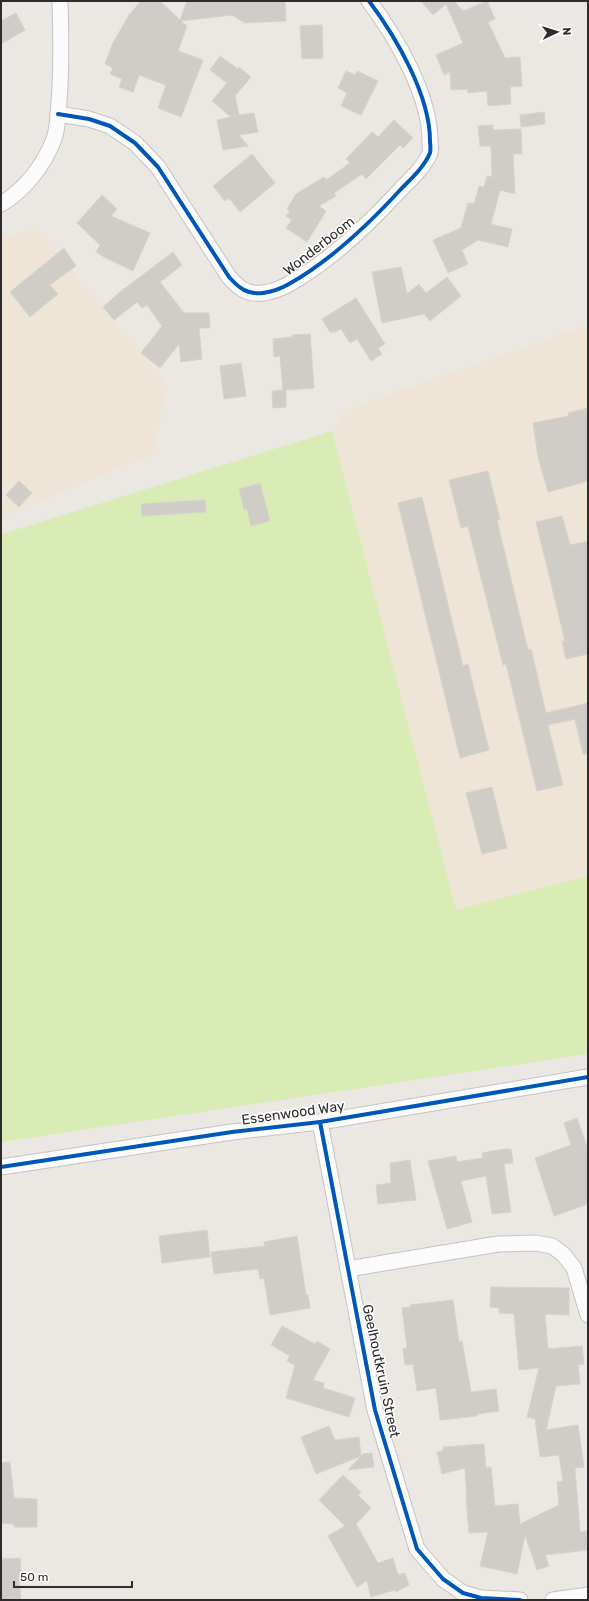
<svg xmlns="http://www.w3.org/2000/svg" width="589" height="1601" font-family="Rubik,sans-serif">
<style>
.education{fill:#eee5d6}
.pitch{fill:#daecb6}
.building{fill:#d0cdc9;stroke:#d6d3ce}
.lines{fill:none;stroke-linecap:round;stroke-linejoin:round}
.minor-casing{stroke:#c4c3c3;stroke-width:17}
.minor{stroke:#fcfbfb;stroke-width:15}
.cycleway-casing{stroke:#fff;stroke-width:6}
.cycleway{stroke:#0057b8;stroke-width:4}
.labels{text-anchor:middle;dominant-baseline:central;stroke-width:3;stroke-linejoin:round;paint-order:stroke}
.street-label{font-size:14px;fill:#2c2c2c;stroke:#fff}
</style>
<rect width="100%" height="100%" fill="#ebe7e2"/>
<!-- education -->
<polygon class="education" points="36,229 167,384 153,454 3,516 2,534 332,431 345,410 588,325 588,1054 1,1142 1,237"/>
<!-- pitch -->
<polygon class="pitch" points="332,431 456,910 588,876 588,1054 1,1142 1,536 2,534"/>
<!-- building -->
<g class="building">
<polygon points="141,1 160,1 180,20 187,1 285,1 286,21 245,23 232,15 181,21 187,26 178,51 203,60 181,117 158,108 166,85 139,75 133,92 119,87 122,79 110,74 113,68 105,64 113,43 129,15"/>
<polygon points="421,1 454,1 463,11 487,1 495,19 488,22 505,58 520,57 522,86 510,87 511,104 488,106 487,91 468,93 467,89 451,90 450,72 444,75 436,55 463,43 446,4 433,15"/>
<polygon points="16,13 25,30 1,44 1,21"/>
<polygon points="322,25 323,58 302,59 300,26"/>
<polygon points="220,56 238,69 239,67 251,77 235,96 239,115 254,113 258,132 239,135 248,146 223,150 217,120 231,117 212,101 227,83 210,70"/>
<polygon points="346,71 355,75 357,71 378,81 361,115 341,106 347,93 338,88"/>
<polygon points="544,112 545,124 521,127 520,115"/>
<polygon points="394,120 413,138 403,148 400,145 366,179 362,174 334,193 336,196 319,206 326,211 307,242 286,228 292,220 286,216 290,211 287,209 296,194 324,177 326,180 350,163 346,159 372,132 378,137"/>
<polygon points="493,125 493,130 521,129 522,154 513,154 515,194 500,190 491,224 512,229 508,247 478,240 462,250 468,264 448,273 433,240 461,228 468,203 474,204 479,186 484,187 487,176 492,177 491,146 480,146 478,126"/>
<polygon points="252,154 275,183 240,212 229,198 225,201 213,186"/>
<polygon points="102,195 117,209 111,216 150,233 133,271 104,257 96,252 100,245 77,223"/>
<polygon points="64,248 76,266 50,285 58,294 30,317 10,292"/>
<polygon points="173,252 182,265 160,282 184,313 209,313 210,328 199,328 202,359 181,362 179,344 160,368 141,353 162,326 147,305 142,308 137,302 114,320 103,307 120,292"/>
<polygon points="401,267 407,294 419,284 426,293 447,277 461,296 430,321 424,314 382,323 372,272"/>
<polygon points="356,298 385,344 378,348 382,354 371,361 357,339 350,343 341,329 335,332 330,332 322,319"/>
<polygon points="310,334 314,388 286,390 286,407 273,408 272,391 283,390 280,356 274,357 273,339 292,337 292,335"/>
<polygon points="241,363 246,396 224,399 220,366"/>
<polygon points="588,408 588,481 548,492 538,457 533,423 569,416 568,413"/>
<polygon points="488,471 500,519 497,520 528,650 531,649 546,713 588,703 588,754 583,754 575,719 548,725 563,785 537,791 506,664 503,665 468,526 461,528 449,480"/>
<polygon points="19,481 32,493 19,507 6,495"/>
<polygon points="260,483 270,521 251,526 247,509 244,510 239,489"/>
<polygon points="422,497 463,666 468,664 489,750 460,758 398,503"/>
<polygon points="205,500 206,512 142,516 141,504"/>
<polygon points="562,516 570,545 588,541 588,654 566,659 562,641 565,641 536,522"/>
<polygon points="492,787 507,848 482,854 466,793"/>
<polygon points="577,1118 588,1149 588,1204 554,1216 535,1158 571,1145 564,1123"/>
<polygon points="505,1149 511,1149 513,1163 504,1164 511,1212 492,1214 486,1176 461,1181 472,1222 447,1229 428,1161 456,1156 457,1162 483,1158 482,1153"/>
<polygon points="410,1160 416,1200 378,1204 376,1185 391,1183 390,1163"/>
<polygon points="207,1230 210,1257 162,1263 159,1236"/>
<polygon points="297,1236 306,1295 308,1295 310,1308 270,1315 264,1278 260,1279 258,1269 214,1274 211,1252 265,1246 264,1242"/>
<polygon points="491,1287 569,1288 569,1315 545,1314 548,1349 582,1346 584,1364 578,1365 580,1384 556,1386 546,1430 578,1425 584,1467 575,1468 580,1532 588,1531 588,1550 545,1555 549,1566 537,1570 525,1535 517,1574 480,1566 488,1532 469,1533 466,1498 467,1498 465,1468 442,1474 437,1452 443,1451 443,1447 484,1444 486,1468 491,1467 495,1506 518,1504 520,1524 559,1505 557,1482 563,1481 559,1455 540,1457 535,1419 527,1417 539,1368 519,1370 514,1314 499,1313 499,1308 490,1307"/>
<polygon points="453,1300 459,1342 462,1341 471,1392 496,1389 499,1411 477,1414 477,1416 440,1420 436,1388 417,1391 413,1364 405,1365 403,1349 407,1348 402,1308 411,1307 410,1305"/>
<polygon points="282,1326 315,1344 317,1341 330,1349 313,1380 324,1383 323,1388 355,1398 349,1417 286,1398 295,1365 287,1361 290,1356 271,1345"/>
<polygon points="329,1426 335,1440 359,1437 361,1456 363,1454 372,1453 374,1467 348,1470 361,1456 316,1474 301,1437"/>
<polygon points="10,1462 14,1498 37,1499 37,1527 14,1527 14,1524 1,1523 1,1463"/>
<polygon points="343,1475 361,1492 358,1495 371,1508 356,1524 378,1563 393,1558 398,1575 405,1573 409,1585 396,1592 395,1590 371,1597 367,1581 357,1587 328,1536 345,1526 319,1500"/>
<polygon points="20,1558 22,1578 19,1578 21,1600 1,1600 1,1559"/>
</g>
<g class="lines">
<!-- minor casing -->
<g class="minor-casing">
<g id="minor">
<path d="M58,114L89,119L110,126L135,143L158,167L229,277C239,288 247,295 263,293C271,292 282,288 289,284C330,261 370,223 402,188C412,178 424,167 430,153C431,149 430,144 430,141C430,95 396,37 369,1"/>
<path d="M1,204C25,190 44,165 54,139C58,128 58,114 59,102C62,68 61,35 60,1"/>
<polyline points="320,1122 375,1410 417,1549 443,1579 463,1593 481,1598 520,1600"/>
<polyline points="1,1167 232,1132 320,1122 588,1077"/>
<polyline points="348,1269 498,1244 535,1243 552,1246 563,1254 574,1268 588,1315"/>
<polyline points="553,1600 588,1595"/>
</g>
</g>
<!-- minor -->
<use href="#minor" class="minor"/>
<!-- cycleway casing -->
<g class="cycleway-casing">
<g id="cycleway">
<path d="M58,114L89,119L110,126L135,143L158,167L229,277C239,288 247,295 263,293C271,292 282,288 289,284C330,261 370,223 402,188C412,178 424,167 430,153C431,149 430,144 430,141C430,95 396,37 369,1"/>
<polyline points="320,1122 375,1410 417,1549 443,1579 463,1593 481,1598 520,1600"/>
<polyline points="1,1167 232,1132 320,1122 588,1077"/>
</g>
</g>
<!-- cycleway -->
<use href="#cycleway" class="cycleway"/>
</g>
<g class="labels">
<!-- street labels -->
<g class="street-label">
<text transform="translate(319 246) rotate(-38)">Wonderboom</text>
<text transform="translate(293 1113) rotate(-8)">Essenwood Way</text>
<text transform="translate(381 1371) rotate(78)">Geelhoutkruin Street</text>
</g>
</g>
<!-- border -->
<rect width="589" height="1601" fill="none" stroke="#2c2c2c" stroke-width="4"/>
<!-- north arrow -->
<g transform="translate(557 32) rotate(86)" stroke="#ffffff" stroke-width="3" paint-order="stroke">
<path d="M0-3L7 15L0 10L-7 15Z" fill="#2c2c2c"/>
<text y="-6" font-size="11" font-weight="bold" text-anchor="middle" fill="#2c2c2c">N</text>
</g>
<!-- scale -->
<path d="M14 1581v6h118v-6" fill="none" stroke="#2c2c2c" stroke-width="2"/>
<text x="20" y="1581" font-size="12" fill="#2c2c2c" stroke="#ffffff" stroke-width="3" paint-order="stroke">50 m</text>
</svg>
